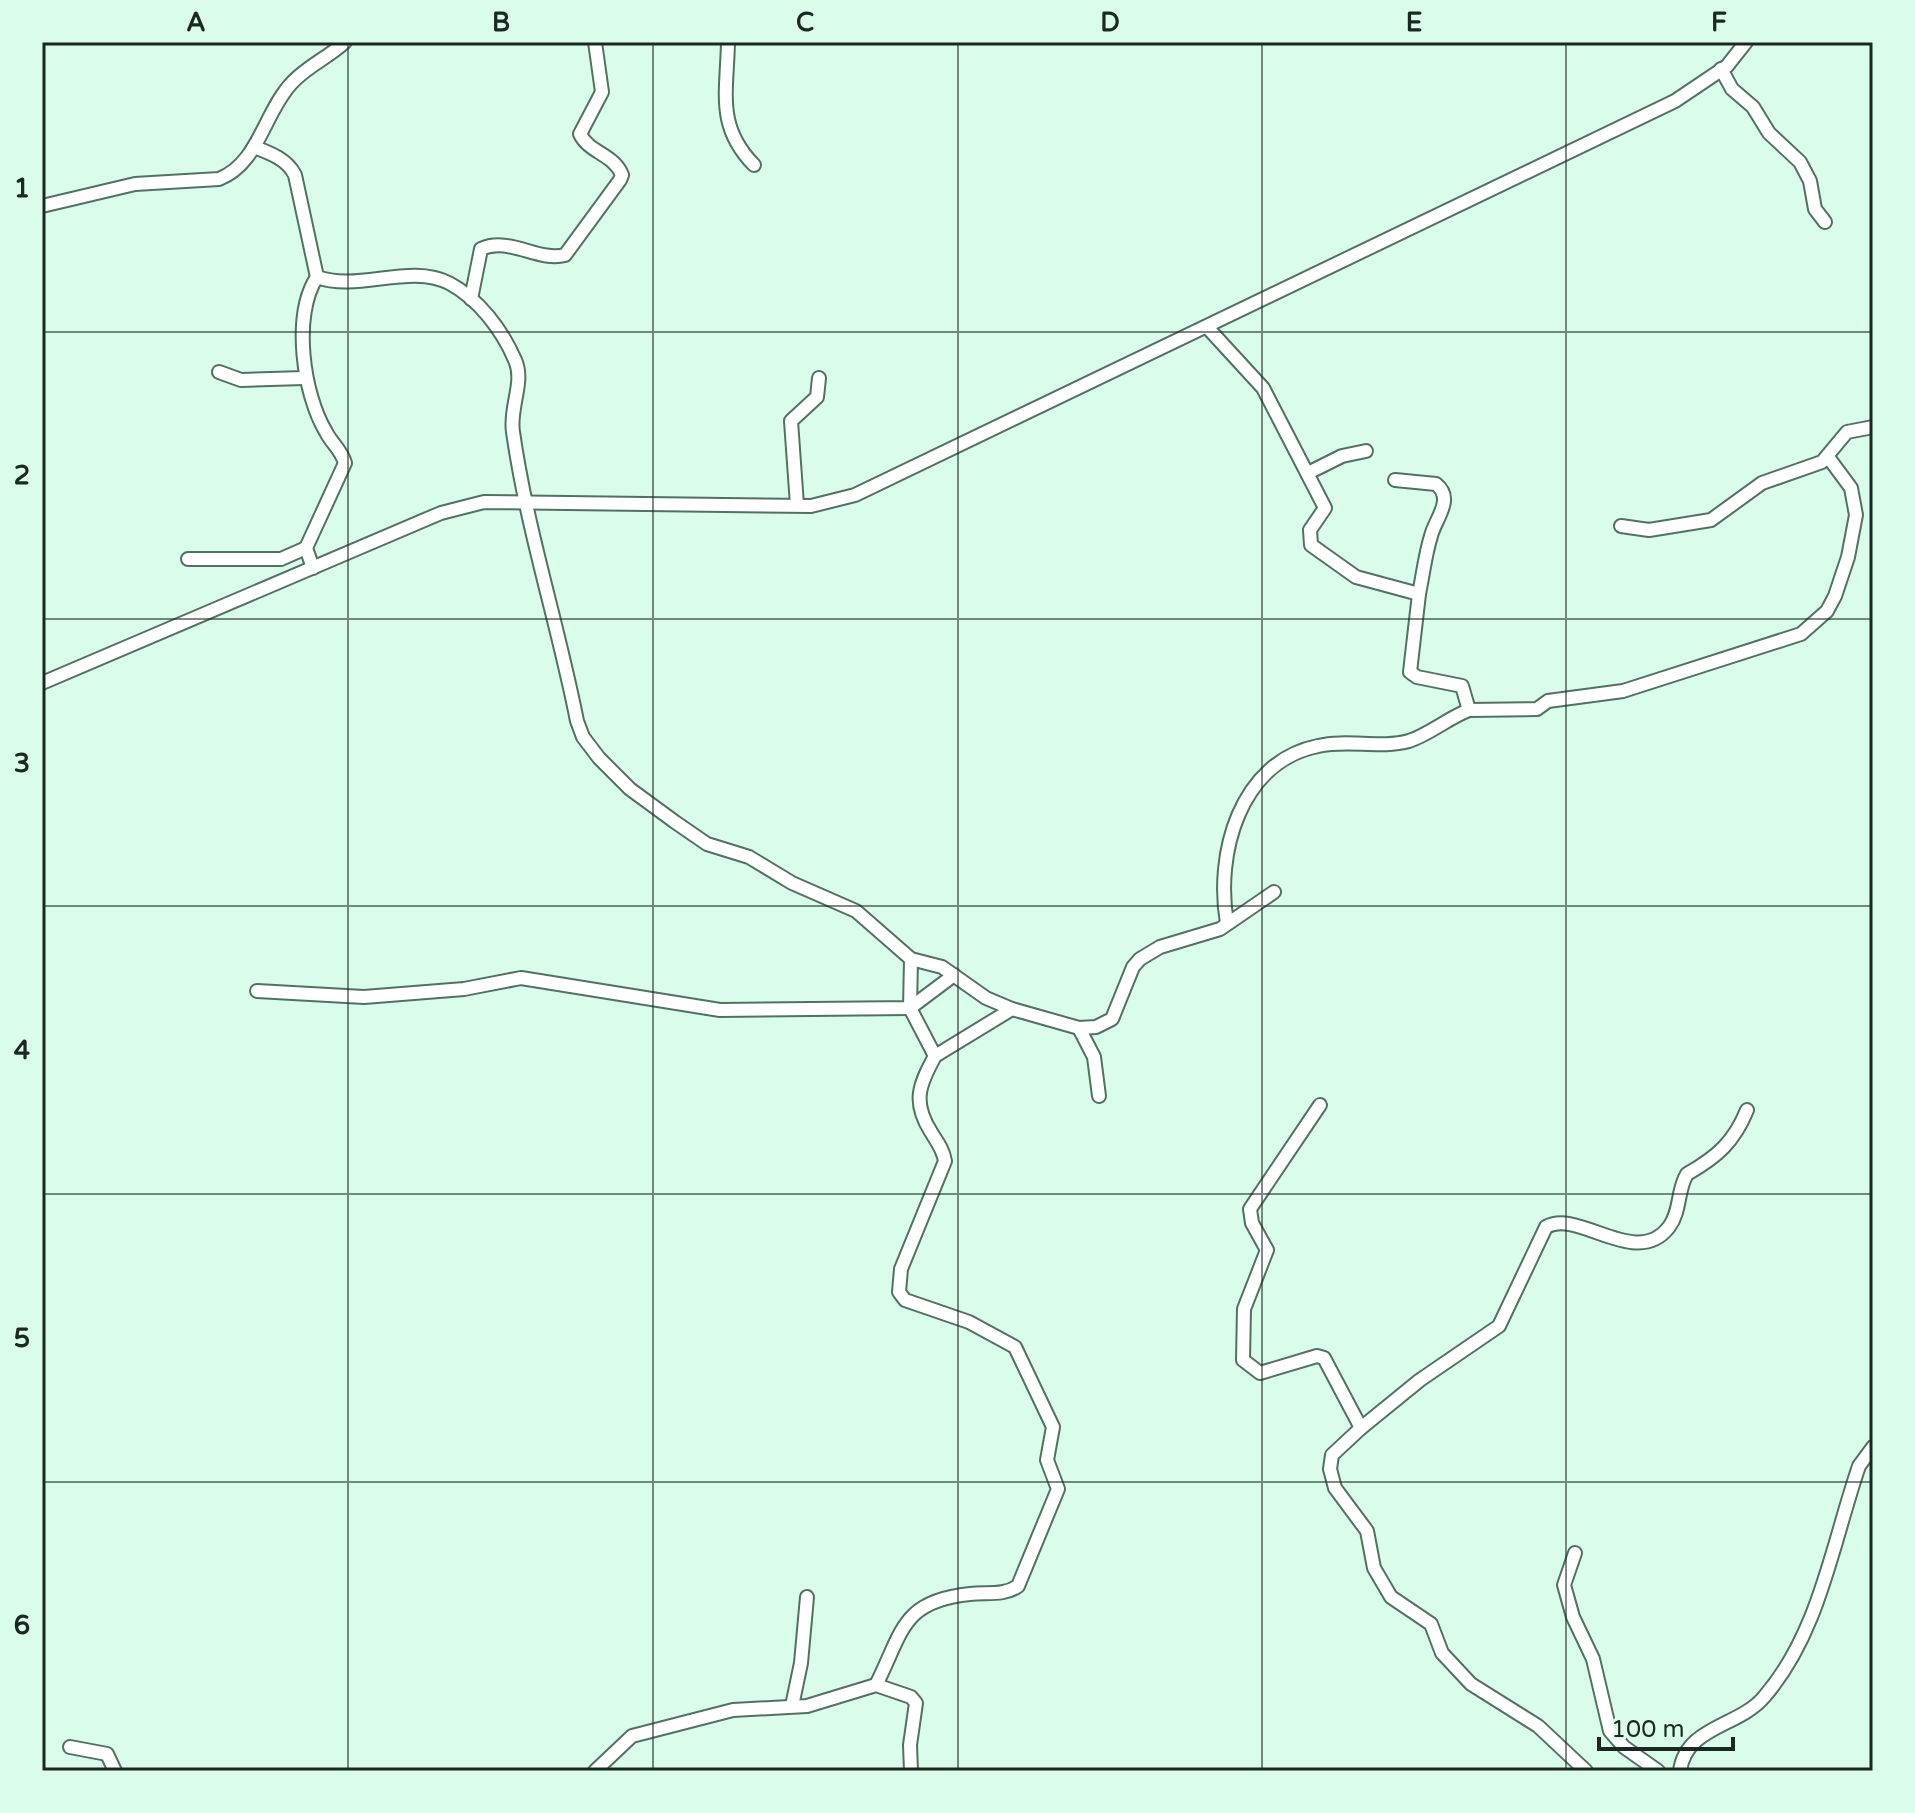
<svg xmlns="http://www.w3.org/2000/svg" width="1915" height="1813" font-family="'Varela Round',sans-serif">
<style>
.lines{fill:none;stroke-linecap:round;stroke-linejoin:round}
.minor-casing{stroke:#527162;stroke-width:16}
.minor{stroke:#fff;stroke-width:12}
.grid{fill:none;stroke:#1b2821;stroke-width:2;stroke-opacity:0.55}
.neatline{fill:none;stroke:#1b2821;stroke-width:3}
.grid-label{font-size:26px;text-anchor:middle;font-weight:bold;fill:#1b2821}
</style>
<rect width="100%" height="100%" fill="#dafcea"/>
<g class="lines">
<!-- minor casing -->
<g class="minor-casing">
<g id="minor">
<path d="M728,42C727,93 716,126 754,165"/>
<polyline points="1721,69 1732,89 1753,107 1769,133 1800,162 1810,181 1815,209 1825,222"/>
<path d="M254,147C270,153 287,159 295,175L317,277C358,292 410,263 449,283C479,299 502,330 515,360C525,382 509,408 513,432C527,530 558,624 577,721L583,737L599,758L630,789L675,822L707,844L749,857L792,883L856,911L911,959L942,967L986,998L1012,1009L1079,1028L1096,1027L1112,1019L1133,967L1140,959L1160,947L1220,929L1274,892"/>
<path d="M42,206L135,184L219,179C258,164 264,114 290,85C305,67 328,58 345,42"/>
<path d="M471,299L481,249C509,236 538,262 565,255L620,180L622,175C614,154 589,153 580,134L602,92L595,42"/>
<polyline points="1207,327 1263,388 1325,508 1310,530 1311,545 1356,577 1419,594 1410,672 1417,677 1462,686 1469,710 1537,709 1548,701 1623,691 1801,634 1827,611 1835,596 1848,557 1856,515 1851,488 1828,457"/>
<polyline points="219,372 241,380 304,378"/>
<polyline points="1308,473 1342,456 1366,451"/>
<path d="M1395,480L1436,484C1455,499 1435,519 1431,536C1425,555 1423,575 1419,594"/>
<polyline points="797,505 791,421 817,397 819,378"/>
<polyline points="1621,526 1649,530 1711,520 1762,483 1822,462 1847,432 1873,427"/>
<polyline points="188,559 281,559 306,548"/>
<path d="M313,568L306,548L345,463C341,449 332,444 326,432C303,394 292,315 317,277"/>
<polyline points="42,683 441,513 484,502 811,506 855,495 1675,101 1727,66 1746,42"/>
<path d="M1227,923C1215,855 1239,762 1318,746C1348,739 1380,749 1409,741C1430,734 1448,718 1469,710"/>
<polyline points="257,991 364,997 464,989 521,978 720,1010 910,1008 954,975"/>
<polyline points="1079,1028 1094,1057 1099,1096"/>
<polyline points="935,1056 1012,1009"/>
<polyline points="1320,1105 1250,1209 1252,1223 1267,1250 1244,1309 1243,1360 1260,1373 1317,1356 1324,1358 1361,1428 1332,1455 1330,1469 1335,1488 1367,1531 1374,1568 1391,1597 1431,1624 1442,1653 1471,1684 1538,1726 1586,1771"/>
<path d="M1361,1428L1420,1380L1499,1326L1546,1227C1578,1208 1636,1270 1669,1227C1681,1211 1677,1190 1687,1174C1717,1157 1734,1142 1747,1110"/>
<polyline points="1575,1553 1564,1585 1573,1617 1593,1659 1610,1731 1624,1747 1658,1771"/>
<path d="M876,1685C903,1632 901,1601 970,1594C987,1592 1004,1596 1018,1586L1058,1489L1047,1460L1053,1427L1015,1347L969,1322L905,1300L899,1292L901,1269L945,1161C943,1149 937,1142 931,1132C912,1102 919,1085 935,1056L910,1008L911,959"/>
<polyline points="792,1706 801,1663 807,1597"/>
<polyline points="70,1747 107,1754 115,1771"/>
<polyline points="595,1771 632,1736 733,1710 807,1706 876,1685 911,1697 916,1703 910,1745 911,1771"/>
<path d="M1680,1771C1686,1726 1739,1727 1764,1697C1819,1634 1832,1545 1859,1466L1873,1447"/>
</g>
</g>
<!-- minor -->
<use href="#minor" class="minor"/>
</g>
<!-- grid -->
<path class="grid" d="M348,42V1771M653,42V1771M958,42V1771M1262,42V1771M1566,42V1771M42,332H1873M42,619H1873M42,906H1873M42,1194H1873M42,1482H1873"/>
<!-- border -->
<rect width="1915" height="1813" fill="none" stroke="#dafcea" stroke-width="88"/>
<!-- scale -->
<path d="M1599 1737v12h134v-12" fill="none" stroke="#1b2821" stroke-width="4"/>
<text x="1611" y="1737" font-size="24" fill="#1b2821" stroke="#dafcea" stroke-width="6" paint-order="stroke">100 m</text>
<rect x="44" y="44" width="1827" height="1725" class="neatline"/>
<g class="grid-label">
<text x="196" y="31">A</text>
<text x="501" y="31">B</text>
<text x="805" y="31">C</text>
<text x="1110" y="31">D</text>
<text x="1414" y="31">E</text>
<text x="1719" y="31">F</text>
<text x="22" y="197">1</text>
<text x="22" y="484">2</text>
<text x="22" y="772">3</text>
<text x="22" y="1059">4</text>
<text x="22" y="1347">5</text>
<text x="22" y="1634">6</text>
</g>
</svg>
